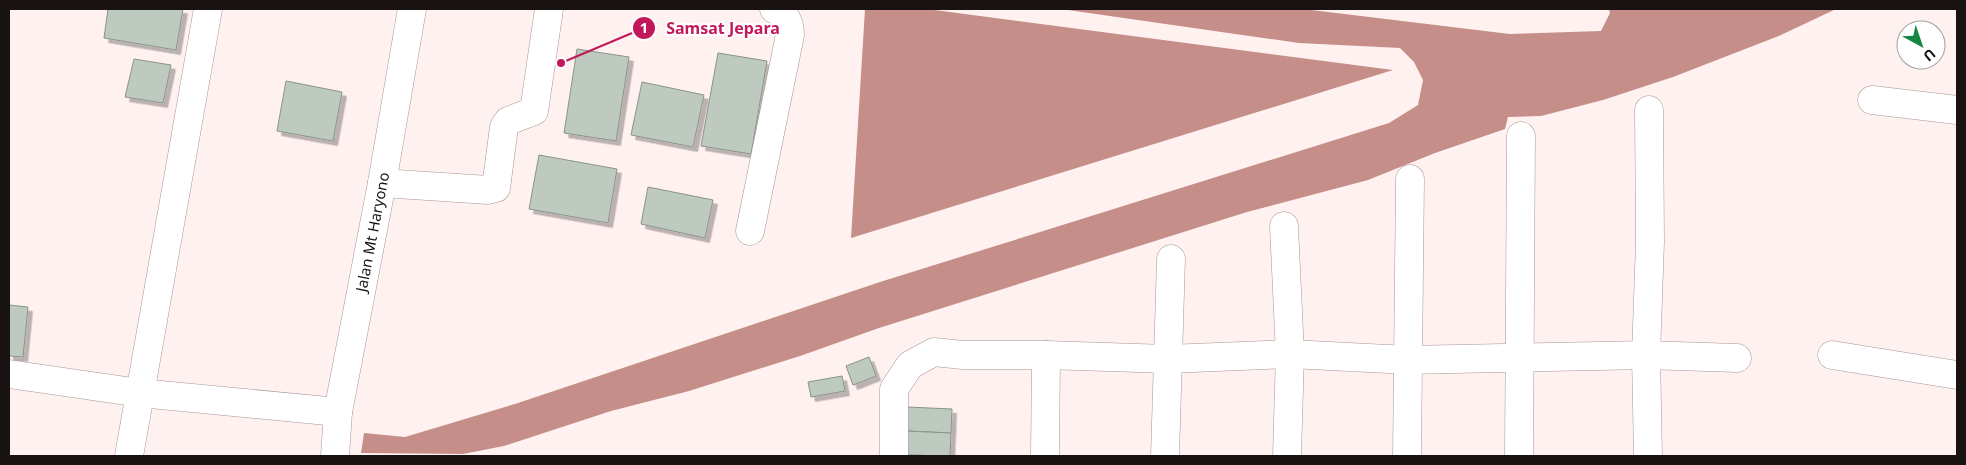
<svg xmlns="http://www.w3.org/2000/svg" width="1966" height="465" font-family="'Noto Sans',sans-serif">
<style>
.water{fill:#c68e88}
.building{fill:#becac0;stroke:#889389;filter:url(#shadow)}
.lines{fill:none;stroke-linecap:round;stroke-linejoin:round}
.minor-casing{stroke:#a69694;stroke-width:29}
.minor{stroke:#fff;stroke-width:28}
.labels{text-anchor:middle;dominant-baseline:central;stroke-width:4;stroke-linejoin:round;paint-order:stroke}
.street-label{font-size:15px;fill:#181212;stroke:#fff}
.leader{fill:none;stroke:#c2185b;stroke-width:2}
.callout-dot{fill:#c2185b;stroke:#fff;stroke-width:2}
.mark-label{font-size:15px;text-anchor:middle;font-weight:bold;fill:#fff}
.callout-label{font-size:16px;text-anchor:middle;font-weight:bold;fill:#c2185b;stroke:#fff;stroke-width:4;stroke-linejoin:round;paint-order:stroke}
</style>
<defs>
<filter id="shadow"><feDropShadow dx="4.5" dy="4.5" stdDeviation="0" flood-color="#0004"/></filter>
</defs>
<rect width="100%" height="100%" fill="#fff1f0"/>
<!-- water -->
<g class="water">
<polygon points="865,9 927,9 1393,70 851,238"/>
<polygon points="1061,9 1303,9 1510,34 1601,31 1610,13 1609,9 1836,9 1781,35 1673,77 1603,100 1541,116 1508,117 1505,129 1435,153 1368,180 1247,212 879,328 800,356 689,391 611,411 504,446 463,454 361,453 364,433 405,437 515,404 880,282 1389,123 1418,105 1423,80 1414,62 1400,48 1299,43"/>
</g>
<!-- building -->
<g class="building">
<polygon points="108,9 183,9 176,50 104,38"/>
<polygon points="577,49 629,57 616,141 564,133"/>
<polygon points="718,53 767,61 751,154 701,146"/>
<polygon points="134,59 171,65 163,103 125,97"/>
<polygon points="286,81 342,92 333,141 277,131"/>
<polygon points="642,82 704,95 693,147 631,135"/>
<polygon points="539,155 617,169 608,223 529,209"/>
<polygon points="648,187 713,200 705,238 641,224"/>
<polygon points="9,305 28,307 23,357 9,356"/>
<polygon points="869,357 876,376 853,385 846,366"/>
<polygon points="842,376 845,391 811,397 808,382"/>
<polygon points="907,407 952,409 951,433 906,431"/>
<polygon points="906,431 951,433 950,456 905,455"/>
<polygon points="905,455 950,456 905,456"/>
</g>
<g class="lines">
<!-- minor casing -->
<g class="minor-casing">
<g id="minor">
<polyline points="1872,100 1957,110"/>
<polyline points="382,183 488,190 496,188 504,127 508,121 534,111 549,9"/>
<polyline points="1284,226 1290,354 1287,456"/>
<path d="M750,231L790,35C790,22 786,14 774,9"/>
<polyline points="1832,355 1957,375"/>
<polyline points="9,374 140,393 338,412"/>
<polyline points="129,456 208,9"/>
<polyline points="335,456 338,412 382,183 412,9"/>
<polyline points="894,456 894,389 910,365 934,352 963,355 1046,355 1168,359 1290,354 1408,360 1646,355 1737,358"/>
<polyline points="1045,456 1046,355"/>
<polyline points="1165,456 1171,259"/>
<polyline points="1407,456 1410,179"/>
<polyline points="1519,456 1521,136"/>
<polyline points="1648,456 1646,355 1650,242 1649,110"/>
</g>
</g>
<!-- minor -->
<use href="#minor" class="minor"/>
</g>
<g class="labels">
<!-- street labels -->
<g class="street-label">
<text transform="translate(372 232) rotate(-79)">Jalan Mt Haryono</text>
</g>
</g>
<!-- callouts -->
<path class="leader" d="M561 63L644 28"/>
<g class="callout-dot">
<circle cx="561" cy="63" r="5"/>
<circle cx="644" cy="28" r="12"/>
</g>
<g class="mark-label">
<text x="644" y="33">1</text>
</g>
<g class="callout-label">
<text x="723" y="34">Samsat Jepara</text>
</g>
<!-- border -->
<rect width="1966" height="465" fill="none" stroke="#181212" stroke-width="20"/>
<!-- north arrow -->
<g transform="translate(1921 45) rotate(140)"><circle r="24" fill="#ffffff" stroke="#a3a0a0"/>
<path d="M0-4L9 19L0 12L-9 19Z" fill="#168740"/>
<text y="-8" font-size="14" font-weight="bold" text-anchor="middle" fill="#181212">U</text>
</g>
</svg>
